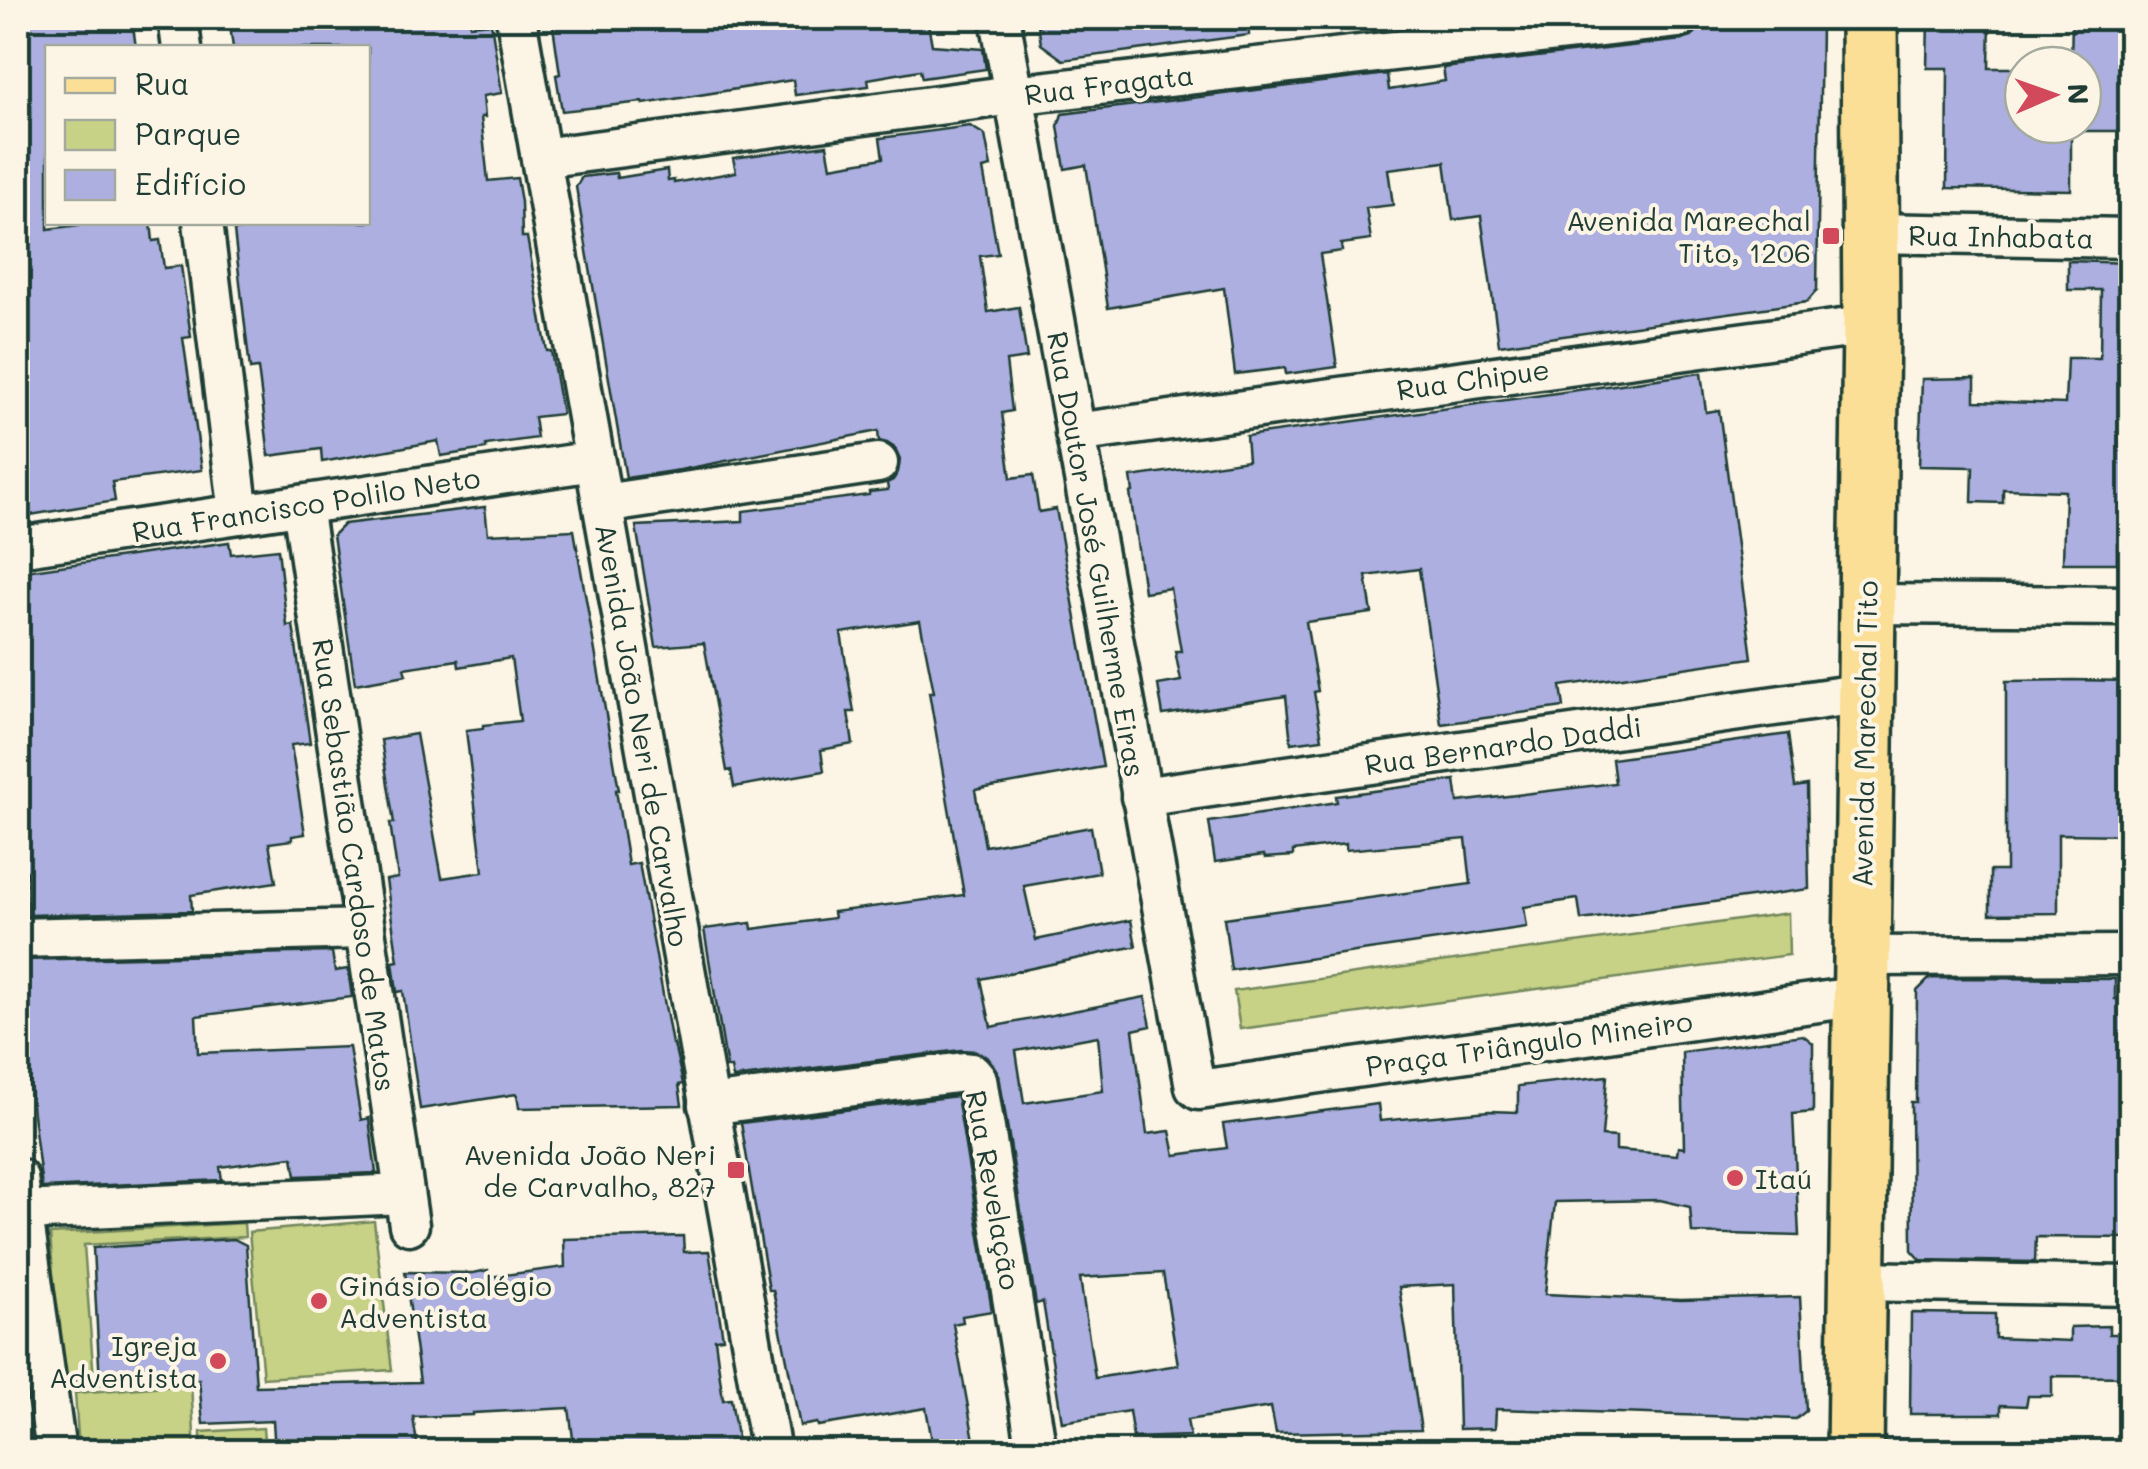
<svg xmlns="http://www.w3.org/2000/svg" width="2148" height="1469" font-family="Mali,sans-serif">
<style>
.green{fill:#c7d286;stroke:#73885d;stroke-width:2.5}
.building{fill:#acafe0;stroke:#1f3d34;stroke-width:2.5;fill-rule:evenodd}
.lines{fill:none;stroke-linecap:round;stroke-linejoin:round}
.street-casing{stroke:#1f3d34;stroke-width:45}
.primary-casing{stroke:#1f3d34;stroke-width:62}
.street{stroke:#fcf5e5;stroke-width:38}
.primary{stroke:#fbdf96;stroke-width:55}
.poi-dot{fill:#d1495b;stroke:#fcf5e5;stroke-width:4}
.labels{text-anchor:middle;dominant-baseline:central;stroke-width:8;stroke-linejoin:round;paint-order:stroke}
.street-label{font-size:28px;fill:#1f3d34;stroke:#fcf5e5}
.poi-label{font-size:28px;fill:#1f3d34;stroke:#fcf5e5;text-anchor:end}
</style>
<rect width="100%" height="100%" fill="#fcf5e5"/>
<filter id="ink" filterUnits="userSpaceOnUse"><feTurbulence type="fractalNoise" baseFrequency=".01" numOctaves="2"/><feDisplacementMap in="SourceGraphic" scale="20" xChannelSelector="R" yChannelSelector="G"/><feConvolveMatrix kernelMatrix="1 2 1 2 8 2 1 2 1" color-interpolation-filters="sRGB"/></filter>
<g filter="url(#ink)">
<!-- green -->
<g class="green">
<polygon points="1788,913 1789,955 1240,1029 1234,991"/>
<polygon points="374,1221 392,1370 263,1378 249,1232"/>
<polygon points="244,1223 245,1237 84,1245 94,1379 61,1382 50,1234"/>
<polygon points="191,1384 195,1451 79,1451 75,1393"/>
<polygon points="263,1428 265,1451 201,1451 201,1432"/>
</g>
<!-- building -->
<g class="building">
<polygon points="18,18 132,18 136,48 48,48 48,229 102,222 151,222 153,241 160,240 164,268 181,266 191,337 183,338 202,470 112,482 115,501 18,517"/>
<polygon points="229,18 469,18 470,25 491,23 502,93 483,96 485,117 481,117 488,181 517,178 521,202 522,237 527,237 547,351 551,351 562,414 534,417 537,438 486,445 486,449 441,456 438,441 322,462 321,449 269,456 258,368 250,369 234,231 289,222 368,222 368,48 233,48"/>
<polygon points="605,18 927,18 932,45 983,49 986,69 922,78 920,70 868,79 869,86 795,95 793,80 643,104 643,102 562,111 556,75 560,74 553,26"/>
<polygon points="1037,18 1248,18 1249,35 1063,60 1041,44"/>
<polygon points="1778,18 1811,18 1821,26 1817,290 1807,302 1499,345 1481,216 1453,220 1445,162 1388,169 1393,205 1366,208 1371,240 1341,244 1342,251 1320,254 1337,367 1286,374 1285,368 1235,374 1224,288 1108,308 1086,165 1065,169 1058,126 1062,114 1387,74 1389,90 1445,81 1443,68 1682,40 1692,37 1699,28"/>
<polygon points="1928,18 1967,18 1967,20 1990,20 1989,68 2023,68 2023,125 2071,125 2071,190 1947,188 1948,68 1927,68"/>
<polygon points="2072,18 2130,18 2130,69 2124,69 2124,131 2083,131 2083,65 2071,65"/>
<path d="M970,126L985,135L991,167L983,169L998,254L980,256L988,312L1019,307L1027,358L1006,361L1012,411L1002,413L1011,478L1033,475L1039,512L1056,509L1103,767L975,790L985,846L1091,827L1099,873L1024,886L1036,940L1131,920L1136,946L981,979L991,1027L1145,997L1151,1026L1133,1030L1147,1134L1170,1131L1175,1155L1227,1148L1223,1124L1378,1104L1380,1121L1489,1111L1518,1112V1086L1607,1076L1602,1136L1616,1137V1150L1677,1155L1678,1147L1684,1148L1682,1052L1803,1035L1813,1043V1112L1793,1114L1799,1236L1692,1233L1690,1207L1660,1200L1555,1202L1545,1294L1680,1300L1800,1297L1806,1411L1796,1419L1496,1409L1495,1428L1459,1429L1455,1284L1399,1287L1421,1430L1276,1433L1271,1407L1187,1420L1190,1436L1133,1438L1129,1411L1062,1422L1043,1302L1036,1304L999,1075L989,1059L975,1051L961,1050L733,1078L731,1068H727L704,929L751,923L752,929L834,918L833,912L964,895L929,692H934L920,621L841,633L854,712H848L853,744L821,750L824,771L734,787L731,770L727,771L704,643L656,647L636,526L743,521V511L869,495V492L888,490L887,483L893,480L898,472L900,459L895,448L887,443L879,441L878,431L680,470L626,478L576,187L582,177L616,173L617,178L667,170L668,181L674,180V183L736,172L733,158L827,145L831,167L883,158L880,138ZM1098,1036L1103,1091L1024,1103L1016,1051ZM1163,1273L1178,1365L1095,1378L1080,1278Z"/>
<polygon points="2068,261 2130,263 2130,543 2117,543 2117,563 2063,563 2065,491 2003,489 2003,503 1972,502 1973,467 1919,466 1922,379 1975,378 1975,401 2065,404 2067,358 2100,358 2101,290 2068,290"/>
<polygon points="1701,373 1706,412 1719,410 1752,658 1561,686 1564,707 1441,724 1419,569 1366,576 1372,613 1306,622 1318,691 1314,692 1322,739 1291,743 1286,696 1163,715 1158,685 1181,681 1175,651 1181,651 1170,588 1144,592 1130,493 1133,492 1131,477 1248,460 1246,436"/>
<polygon points="485,507 488,534 574,530 619,790 616,790 628,865 639,863 672,1044 674,1044 683,1084 679,1085 682,1105 519,1108 517,1094 420,1109 403,991 397,992 393,962 398,961 386,880 398,878 390,823 394,823 381,740 416,734 442,878 483,872 466,730 483,728 483,725 520,721 511,658 459,667 458,660 404,668 406,675 355,684 333,535 344,524"/>
<polygon points="229,542 231,554 278,549 287,626 293,625 310,743 291,745 305,834 292,836 292,840 269,843 276,882 191,895 192,911 28,915 27,871 21,872 20,850 18,850 18,572"/>
<polygon points="2073,680 2130,681 2130,835 2058,834 2058,913 1990,914 1990,871 2006,871 2006,681"/>
<polygon points="1788,734 1795,787 1807,785 1809,889 1581,920 1578,899 1524,907 1527,927 1231,970 1224,918 1471,884 1466,839 1346,850 1346,844 1293,851 1293,856 1265,858 1264,855 1215,862 1209,822 1337,802 1336,796 1455,780 1458,802 1615,783 1612,759"/>
<polygon points="332,952 335,971 348,969 352,997 196,1016 198,1053 349,1047 361,1120 369,1118 376,1173 296,1176 293,1157 220,1167 222,1180 42,1188 25,1049 22,960"/>
<polygon points="1930,978 2115,979 2115,999 2130,999 2130,1238 2036,1237 2035,1262 1921,1260 1912,1250 1911,1102 1916,1102 1917,991"/>
<polygon points="957,1096 992,1311 962,1316 963,1322 953,1324 974,1440 932,1441 926,1408 818,1426 817,1423 800,1426 773,1290 769,1290 741,1123"/>
<polygon points="683,1236 684,1252 709,1251 723,1338 715,1339 723,1400 731,1399 738,1443 574,1446 569,1408 473,1413 473,1415 413,1417 418,1450 275,1452 273,1421 203,1424 199,1379 100,1384 93,1248 234,1239 246,1245 256,1386 420,1382 405,1272 473,1273 488,1270 489,1277 565,1267 564,1239"/>
<polygon points="1911,1313 1995,1314 1995,1338 2070,1341 2070,1327 2109,1326 2109,1334 2130,1334 2130,1377 2052,1376 2052,1396 2028,1396 2026,1406 2001,1405 2001,1414 1910,1414"/>
</g>
<g class="lines">
<!-- street casing -->
<g class="street-casing">
<g id="street">
<polyline points="178,18 182,48"/>
<polyline points="516,18 771,1452"/>
<polyline points="1000,18 1195,1087 1199,1090 1861,996"/>
<polyline points="541,158 1013,95 1679,18"/>
<polyline points="203,222 239,514"/>
<polyline points="1871,233 2130,238"/>
<polyline points="1075,433 1871,325"/>
<polyline points="603,504 878,463"/>
<polyline points="302,505 409,1225"/>
<polyline points="18,547 594,461"/>
<polyline points="1866,604 2130,606"/>
<polyline points="1141,797 1865,693"/>
<polyline points="18,938 365,929"/>
<polyline points="1861,956 2130,955"/>
<polyline points="708,1105 964,1072 972,1073 977,1079 1037,1452"/>
<polyline points="18,1178 56,1452"/>
<polyline points="22,1211 404,1194"/>
<polyline points="1857,1281 2130,1286"/>
</g>
</g>
<!-- primary casing -->
<g class="primary-casing">
<polyline id="primary" points="1855,1452 1871,325 1869,18"/>
</g>
<!-- street -->
<use href="#street" class="street"/>
<!-- primary -->
<use href="#primary" class="primary"/>
</g>
</g>
<!-- markers -->
<g class="poi-dot">
<rect x="1821" y="226" width="20" height="20" rx="5"/>
<rect x="726" y="1160" width="20" height="20" rx="5"/>
<circle cx="1735" cy="1178" r="10"/>
<circle cx="319" cy="1301" r="10"/>
<circle cx="218" cy="1361" r="10"/>
</g>
<g class="labels">
<!-- street labels -->
<g class="street-label">
<text transform="translate(1109 84) rotate(-7)">Rua Fragata</text>
<text transform="translate(2001 236) rotate(1)">Rua Inhabata</text>
<text transform="translate(1473 379) rotate(-8)">Rua Chipue</text>
<text transform="translate(306 504) rotate(-9)">Rua Francisco Polilo Neto</text>
<text transform="translate(1097 554) rotate(80)">Rua Doutor José Guilherme Eiras</text>
<text transform="translate(1864 734) rotate(-89)">Avenida Marechal Tito</text>
<text transform="translate(643 735) rotate(80)">Avenida João Neri de Carvalho</text>
<text transform="translate(1503 745) rotate(-8)">Rua Bernardo Daddi</text>
<text transform="translate(355 865) rotate(82)">Rua Sebastião Cardoso de Matos</text>
<text transform="translate(1529 1043) rotate(-8)">Praça Triângulo Mineiro</text>
<text transform="translate(994 1190) rotate(80)">Rua Revelação</text>
</g>
<!-- poi labels -->
<g class="poi-label">
<text x="1811" y="220">Avenida Marechal<tspan x="1811" dy="32">Tito, 1206</tspan></text>
<text x="716" y="1154">Avenida João Neri<tspan x="716" dy="32">de Carvalho, 827</tspan></text>
<text x="1755" y="1178" text-anchor="start">Itaú</text>
<text x="339" y="1285" text-anchor="start">Ginásio Colégio<tspan x="339" dy="32">Adventista</tspan></text>
<text x="198" y="1345">Igreja<tspan x="198" dy="32">Adventista</tspan></text>
</g>
</g>
<!-- margin -->
<rect width="2148" height="1469" fill="none" stroke="#fcf5e5" stroke-width="60"/>
<rect x="30" y="30" width="2088" height="1409" fill="none" stroke="#1f3d34" stroke-width="4" filter="url(#ink)"/>
<!-- legend -->
<rect x="45" y="45" width="325" height="180" fill="#fcf5e5" stroke="#a4ab9e" stroke-width="2.5"/>
<rect x="65" y="78" width="50" height="15" fill="#fbdf96" stroke="#a4ab9e" stroke-width="2.5"/>
<text x="135" y="95" font-size="30" fill="#1f3d34">Rua</text>
<rect x="65" y="120" width="50" height="30" fill="#c7d286" stroke="#a4ab9e" stroke-width="2.5"/>
<text x="135" y="145" font-size="30" fill="#1f3d34">Parque</text>
<rect x="65" y="170" width="50" height="30" fill="#acafe0" stroke="#a4ab9e" stroke-width="2.5"/>
<text x="135" y="195" font-size="30" fill="#1f3d34">Edifício</text>
<!-- north arrow -->
<g transform="translate(2053 95) rotate(88)"><circle r="48" fill="#fcf5e5" stroke="#a4ab9e" stroke-width="2.5"/>
<path d="M0-8L18 38L0 25L-18 38Z" fill="#d1495b"/>
<text y="-15" font-size="28" font-weight="bold" text-anchor="middle" fill="#1f3d34">N</text>
</g>
</svg>
